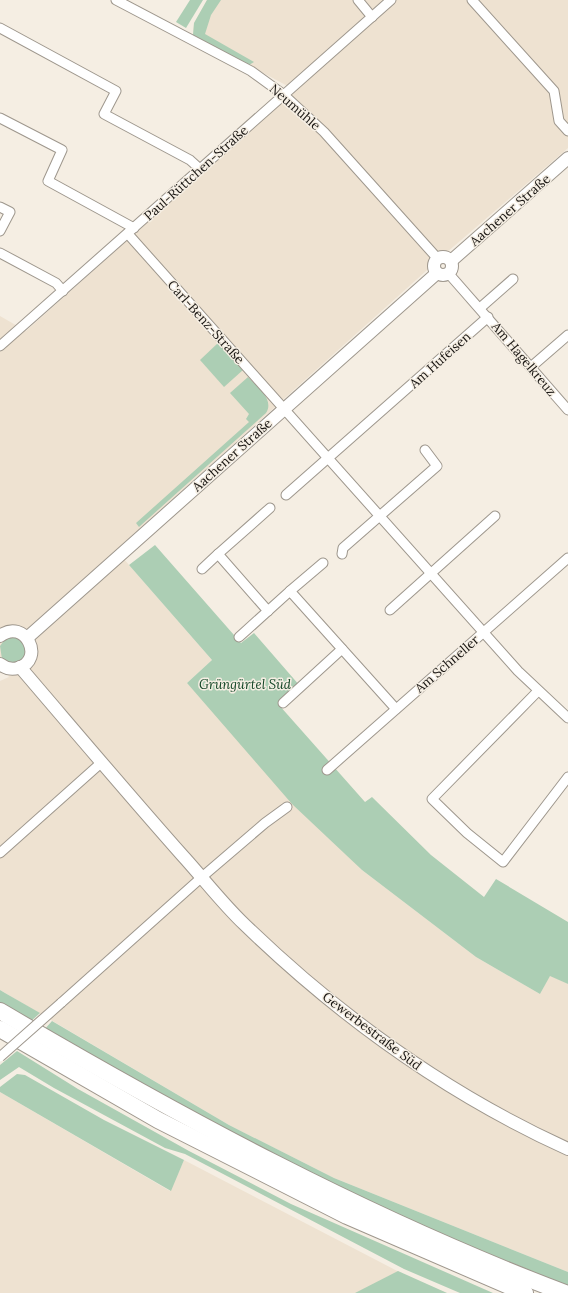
<svg xmlns="http://www.w3.org/2000/svg" width="568" height="1293" font-family="Lora,serif">
<style>
.built{fill:#eee2d1}
.green{fill:#acceb4}
.lines{fill:none;stroke-linecap:round;stroke-linejoin:round}
.street-casing{stroke:#9e978d;stroke-width:11}
.secondary-casing{stroke:#9e978d;stroke-width:14}
.highway-casing{stroke:#9e978d;stroke-width:18}
.street{stroke:#fff;stroke-width:9}
.secondary{stroke:#fff;stroke-width:12}
.highway{stroke:#fff;stroke-width:16}
.street-bridge-casing{stroke:#9e978d;stroke-width:11;stroke-linecap:butt}
.street-bridge{stroke:#fff;stroke-width:9}
.labels{text-anchor:middle;dominant-baseline:central;stroke-width:3;stroke-linejoin:round;paint-order:stroke}
.street-label{font-size:13px;fill:#171411;stroke:#f5eee3}
.park-label{font-size:13px;font-style:italic;fill:#124525;stroke:#f5eee3}
</style>
<rect width="100%" height="100%" fill="#f5eee3"/>
<!-- built -->
<g class="built">
<polygon points="207,0 568,0 568,148 446,253 116,550 212,660 187,683 362,870 476,957 540,994 550,975 568,984 568,1272 334,1178 229,1125 0,990 0,681 9,677 0,665 0,316 26,331 295,90 193,35 194,23"/>
<polygon points="0,1092 170,1191 184,1160 405,1275 447,1293 0,1293"/>
</g>
<!-- green -->
<g class="green">
<polygon points="190,0 203,0 186,28 176,22"/>
<polygon points="207,0 221,0 211,15 205,34 254,62 249,65 193,35 194,23"/>
<polygon points="218,343 243,370 224,387 200,360"/>
<path d="M248,377C256,386 275,399 266,413L139,527L136,523L249,422L246,419L249,414L230,393Z"/>
<polygon points="155,545 241,643 254,633 300,686 279,705 365,802 372,797 431,855 484,897 496,879 568,922 568,984 550,976 540,994 476,957 362,870 292,804 187,683 212,660 129,565"/>
<polygon points="14,636 25,642 26,657 12,665 2,659 0,646 6,638"/>
<polygon points="0,990 5,993 40,1013 30,1022 0,1003"/>
<polygon points="52,1021 229,1125 334,1178 568,1272 568,1286 456,1240 286,1165 44,1030"/>
<polygon points="17,1051 78,1089 189,1151 291,1204 493,1293 460,1293 404,1269 185,1154 165,1148 54,1088 19,1067 0,1080 0,1065"/>
<polygon points="17,1074 25,1075 104,1120 184,1160 171,1191 0,1092 0,1087"/>
<polygon points="398,1271 447,1293 355,1293"/>
</g>
<g class="lines">
<!-- street casing -->
<g class="street-casing">
<g id="street">
<polyline points="116,0 251,71 284,95 324,132 438,259"/>
<polyline points="358,0 372,17"/>
<polyline points="472,0 554,91 559,121 568,131"/>
<polyline points="0,28 116,91 104,114 190,160 200,169"/>
<polyline points="0,118 62,150 48,181 134,228"/>
<polyline points="0,207 10,212 0,231"/>
<polyline points="128,234 518,671 568,718"/>
<polyline points="0,253 56,283 63,291"/>
<polyline points="449,274 568,410"/>
<polyline points="480,308 513,279"/>
<polyline points="0,346 391,0"/>
<polyline points="531,367 568,335"/>
<polyline points="286,495 488,317"/>
<polyline points="218,554 270,508"/>
<polyline points="342,554 343,548 437,466 425,450"/>
<polyline points="202,569 218,554 268,611"/>
<polyline points="290,591 323,563"/>
<polyline points="390,610 495,516"/>
<polyline points="239,637 290,591 396,709"/>
<polyline points="538,691 432,799 467,833 503,862 568,777"/>
<polyline points="283,703 342,649"/>
<polyline points="327,770 568,558"/>
<polyline points="0,853 101,763"/>
<polyline points="61,1003 202,877 265,823 287,807"/>
</g>
</g>
<!-- secondary casing -->
<g class="secondary-casing">
<g id="secondary">
<circle cx="443" cy="266" r="9"/>
<polyline points="451,261 568,158"/>
<path d="M0,636C25,617 46,660 18,668C11,670 5,668 0,664"/>
<polyline points="27,638 437,273"/>
<path d="M20,667C74,730 127,793 182,855C203,878 222,903 244,924C339,1016 447,1094 568,1149"/>
</g>
</g>
<!-- highway casing -->
<g class="highway-casing">
<g id="highway">
<path d="M0,1011C182,1118 367,1218 565,1293"/>
<polyline points="0,1029 158,1120 347,1216 525,1293"/>
</g>
</g>
<!-- street -->
<use href="#street" class="street"/>
<!-- secondary -->
<use href="#secondary" class="secondary"/>
<!-- highway -->
<use href="#highway" class="highway"/>
<!-- street-bridge casing -->
<g class="street-bridge-casing">
<polyline id="street-bridge" points="0,1057 61,1003"/>
</g>
<!-- street-bridge -->
<use href="#street-bridge" class="street-bridge"/>
</g>
<g class="labels">
<!-- street labels -->
<g class="street-label">
<text transform="translate(295 107) rotate(41)">Neumühle</text>
<text transform="translate(196 173) rotate(-42)">Paul-Rüttchen-Straße</text>
<text transform="translate(510 210) rotate(-41)">Aachener Straße</text>
<text transform="translate(206 322) rotate(48)">Carl-Benz-Straße</text>
<text transform="translate(524 359) rotate(50)">Am Hagelkreuz</text>
<text transform="translate(440 360) rotate(-42)">Am Hufeisen</text>
<text transform="translate(232 455) rotate(-42)">Aachener Straße</text>
<text transform="translate(447 664) rotate(-41)">Am Schneller</text>
<text transform="translate(372 1031) rotate(37)">Gewerbestraße Süd</text>
</g>
<!-- park labels -->
<g class="park-label">
<text x="245" y="684">Grüngürtel Süd</text>
</g>
</g>
</svg>
